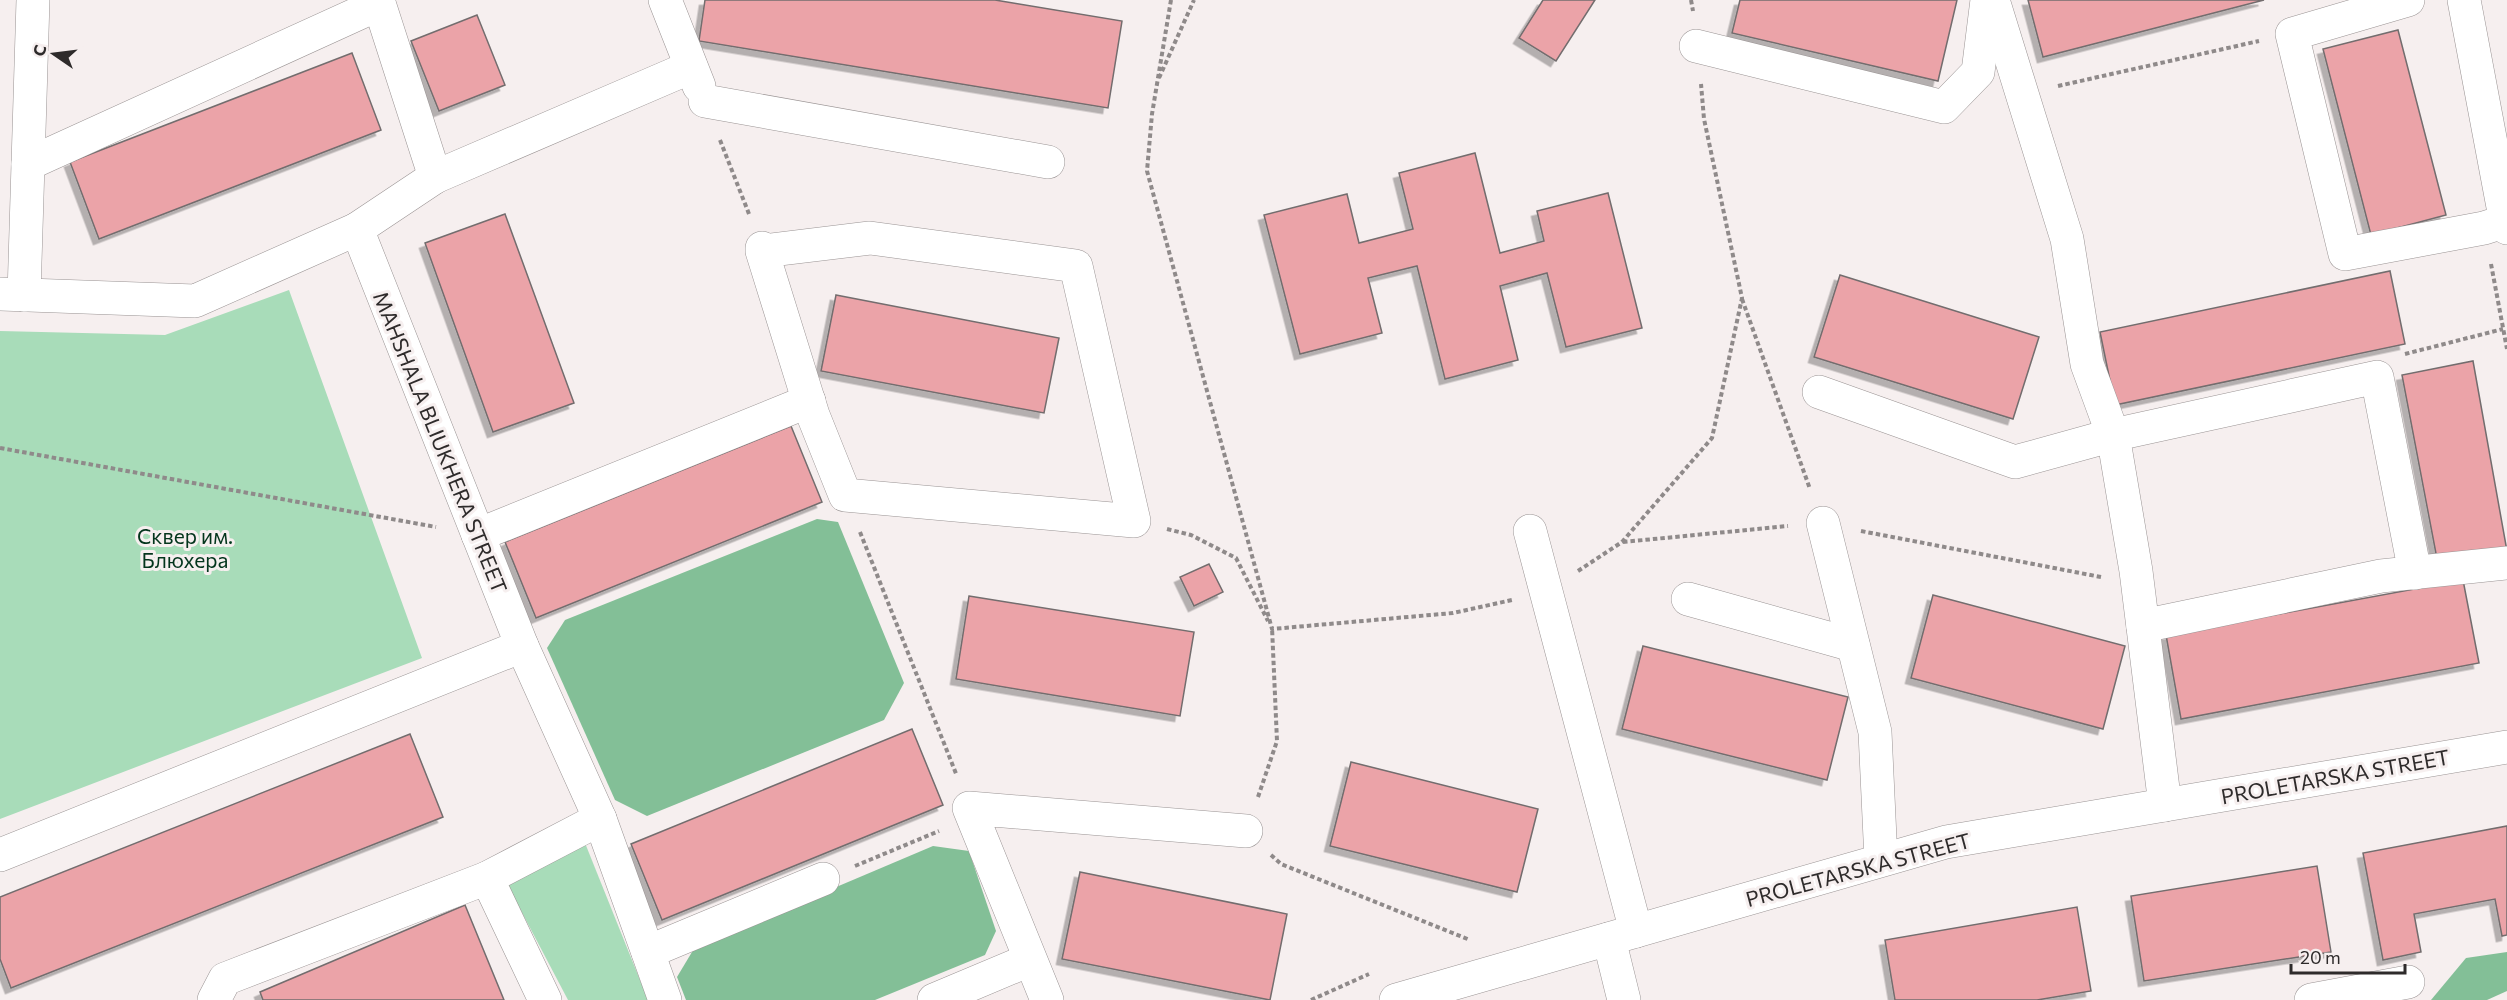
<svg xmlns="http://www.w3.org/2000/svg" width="2507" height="1000" font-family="Commissioner,sans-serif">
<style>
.green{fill:#a8dcb9}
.forest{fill:#83bf97}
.building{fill:#eba3a8;stroke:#736d6e;stroke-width:1.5;filter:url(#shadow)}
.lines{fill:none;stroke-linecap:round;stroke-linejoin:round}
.minor-casing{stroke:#9a9494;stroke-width:34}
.path{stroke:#8f8a8a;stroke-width:4;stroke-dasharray:4.5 3;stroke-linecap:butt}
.minor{stroke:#fff;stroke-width:33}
.labels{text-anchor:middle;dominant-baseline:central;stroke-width:6;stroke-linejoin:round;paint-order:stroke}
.street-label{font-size:21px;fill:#2e2b2b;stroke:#f6efef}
.park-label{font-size:21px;fill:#03351c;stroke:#f6efef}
</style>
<defs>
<filter id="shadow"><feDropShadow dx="-5.5" dy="5.5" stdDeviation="0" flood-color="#0004"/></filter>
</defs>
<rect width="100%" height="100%" fill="#f6efef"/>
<!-- green -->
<g class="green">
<polygon points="289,290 422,658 0,819 0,331 165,335"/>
<polygon points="583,838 648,1000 568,1000 507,884"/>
</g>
<!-- forest -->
<g class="forest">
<polygon points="817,519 838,522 904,683 884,720 647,816 615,800 547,648 565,620"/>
<polygon points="933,846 969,851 996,931 985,955 875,1000 686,1000 677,977 695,947"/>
<polygon points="2507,952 2507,991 2487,1000 2431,1000 2466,958"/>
</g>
<!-- building -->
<g class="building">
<polygon points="705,0 995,0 1122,21 1108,108 699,41"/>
<polygon points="1543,0 1595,0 1556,61 1519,38"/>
<polygon points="1740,0 1957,0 1938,81 1732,33"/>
<polygon points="2028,0 2264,0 2043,57"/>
<polygon points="477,15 505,85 439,111 411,41"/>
<polygon points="2398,30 2446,215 2371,235 2323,49"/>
<polygon points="352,53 381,130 99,239 70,162"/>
<polygon points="1475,153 1500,253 1544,241 1537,211 1608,193 1642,328 1566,347 1547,273 1500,286 1518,360 1445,379 1417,266 1368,278 1382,333 1300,354 1264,215 1347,194 1359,243 1413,229 1399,173"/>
<polygon points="505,214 574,403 493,432 425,243"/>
<polygon points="2390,271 2405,344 2115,405 2100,332"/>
<polygon points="1840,275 2039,337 2013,419 1814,357"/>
<polygon points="836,295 1059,338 1044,413 821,371"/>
<polygon points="2473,361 2507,551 2438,564 2402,375"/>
<polygon points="791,426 822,502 536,618 505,542"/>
<polygon points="1209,564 1223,592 1194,606 1180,577"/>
<polygon points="2463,580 2479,663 2181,719 2166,635"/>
<polygon points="1933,595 2125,646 2103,729 1911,678"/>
<polygon points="969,596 1194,632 1180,716 956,679"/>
<polygon points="1643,646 1848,697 1827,780 1622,729"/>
<polygon points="912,729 943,805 662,920 631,844"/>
<polygon points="410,734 443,817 11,988 0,959 0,897"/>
<polygon points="1351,762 1538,809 1517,892 1330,846"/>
<polygon points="2507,826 2507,935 2502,936 2495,899 2414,914 2421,952 2383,960 2363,853"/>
<polygon points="2317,866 2331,952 2144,981 2131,896"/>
<polygon points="1080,872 1287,914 1270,1000 1062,959"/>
<polygon points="465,905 504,1000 263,1000 260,992"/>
<polygon points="2077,907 2091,991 2037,1000 1895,1000 1885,940"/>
</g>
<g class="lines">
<!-- minor casing -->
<g class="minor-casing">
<g id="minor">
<polyline points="665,0 699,86"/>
<polyline points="1993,0 2067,239 2087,364 2113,435 2136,571 2165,805"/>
<polyline points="2408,0 2292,34 2345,254 2484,228 2506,221"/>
<polyline points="2464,0 2507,228"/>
<polyline points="1696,46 1944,107 1978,72 1987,0"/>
<polyline points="705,101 1048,162"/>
<polyline points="28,164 379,4"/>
<polyline points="435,177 691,67"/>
<polyline points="357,229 435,177 378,0"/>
<polyline points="762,248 762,251 813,415 845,495 1134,521 1076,266 870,238 762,251"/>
<polyline points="0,294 195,301 357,229 522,646 600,819 665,1000"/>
<polyline points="24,295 33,0"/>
<polyline points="1819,392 2015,462 2113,435 2377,377 2415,573"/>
<polyline points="1823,523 1875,732 1881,860"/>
<polyline points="1530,531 1636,931"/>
<polyline points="478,535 809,401"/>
<polyline points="1688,599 1853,645"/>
<polyline points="2143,626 2381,576 2507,563"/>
<polyline points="0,855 522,646"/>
<polyline points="487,878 545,1000"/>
<polyline points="1609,939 1624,1000"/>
<polyline points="648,952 823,879"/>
<polyline points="214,1000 225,979 487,878 600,819"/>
<polyline points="934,1000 1029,960"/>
<polyline points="1047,1000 969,808 1246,831"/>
<polyline points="1396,1000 1946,842 2507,747"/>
<polyline points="2311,1000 2408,982"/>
</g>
</g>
<!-- path -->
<g class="path">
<polyline points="1171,0 1152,114 1147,171 1272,629 1453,613 1512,600"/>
<polyline points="1691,0 1693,11"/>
<polyline points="1159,78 1194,0"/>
<polyline points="2058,86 2259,41"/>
<polyline points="720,140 749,214"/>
<polyline points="2491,264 2507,349"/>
<polyline points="1742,299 1810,489"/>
<polyline points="2405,354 2503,329"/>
<polyline points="0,448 436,527"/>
<polyline points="1167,529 1191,535 1236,558 1268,621"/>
<polyline points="1861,531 2101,577"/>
<polyline points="860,532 957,776"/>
<polyline points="1623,542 1788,526"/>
<polyline points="1578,571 1622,542 1712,438 1742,298 1704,119 1701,84"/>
<polyline points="1258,797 1277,741 1272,627"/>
<polyline points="1271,855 1281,864 1470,940"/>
<polyline points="855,866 939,831"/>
<polyline points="1311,1000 1369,974"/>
</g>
<!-- minor -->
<use href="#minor" class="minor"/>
</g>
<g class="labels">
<!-- street labels -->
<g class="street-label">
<text transform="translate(441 442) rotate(68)">MAHSHALA BLIUKHERA STREET</text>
<text transform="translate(2335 776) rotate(-10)">PROLETARSKA STREET</text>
<text transform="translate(1858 869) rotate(-15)">PROLETARSKA STREET</text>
</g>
<!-- park labels -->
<g class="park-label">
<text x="185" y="535">Сквер им.<tspan x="185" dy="24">Блюхера</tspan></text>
</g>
</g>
<!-- north arrow -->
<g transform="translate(54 54) rotate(284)" stroke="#f6efef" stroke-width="4.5" paint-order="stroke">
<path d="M0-4.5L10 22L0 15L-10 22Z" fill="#2e2b2b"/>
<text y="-9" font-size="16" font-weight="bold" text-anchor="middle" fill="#2e2b2b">С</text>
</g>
<!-- scale -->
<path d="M2291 964v9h114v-9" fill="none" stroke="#2e2b2b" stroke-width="3"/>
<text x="2300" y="964" font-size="18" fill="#2e2b2b" stroke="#f6efef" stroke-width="4.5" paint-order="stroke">20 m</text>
</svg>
